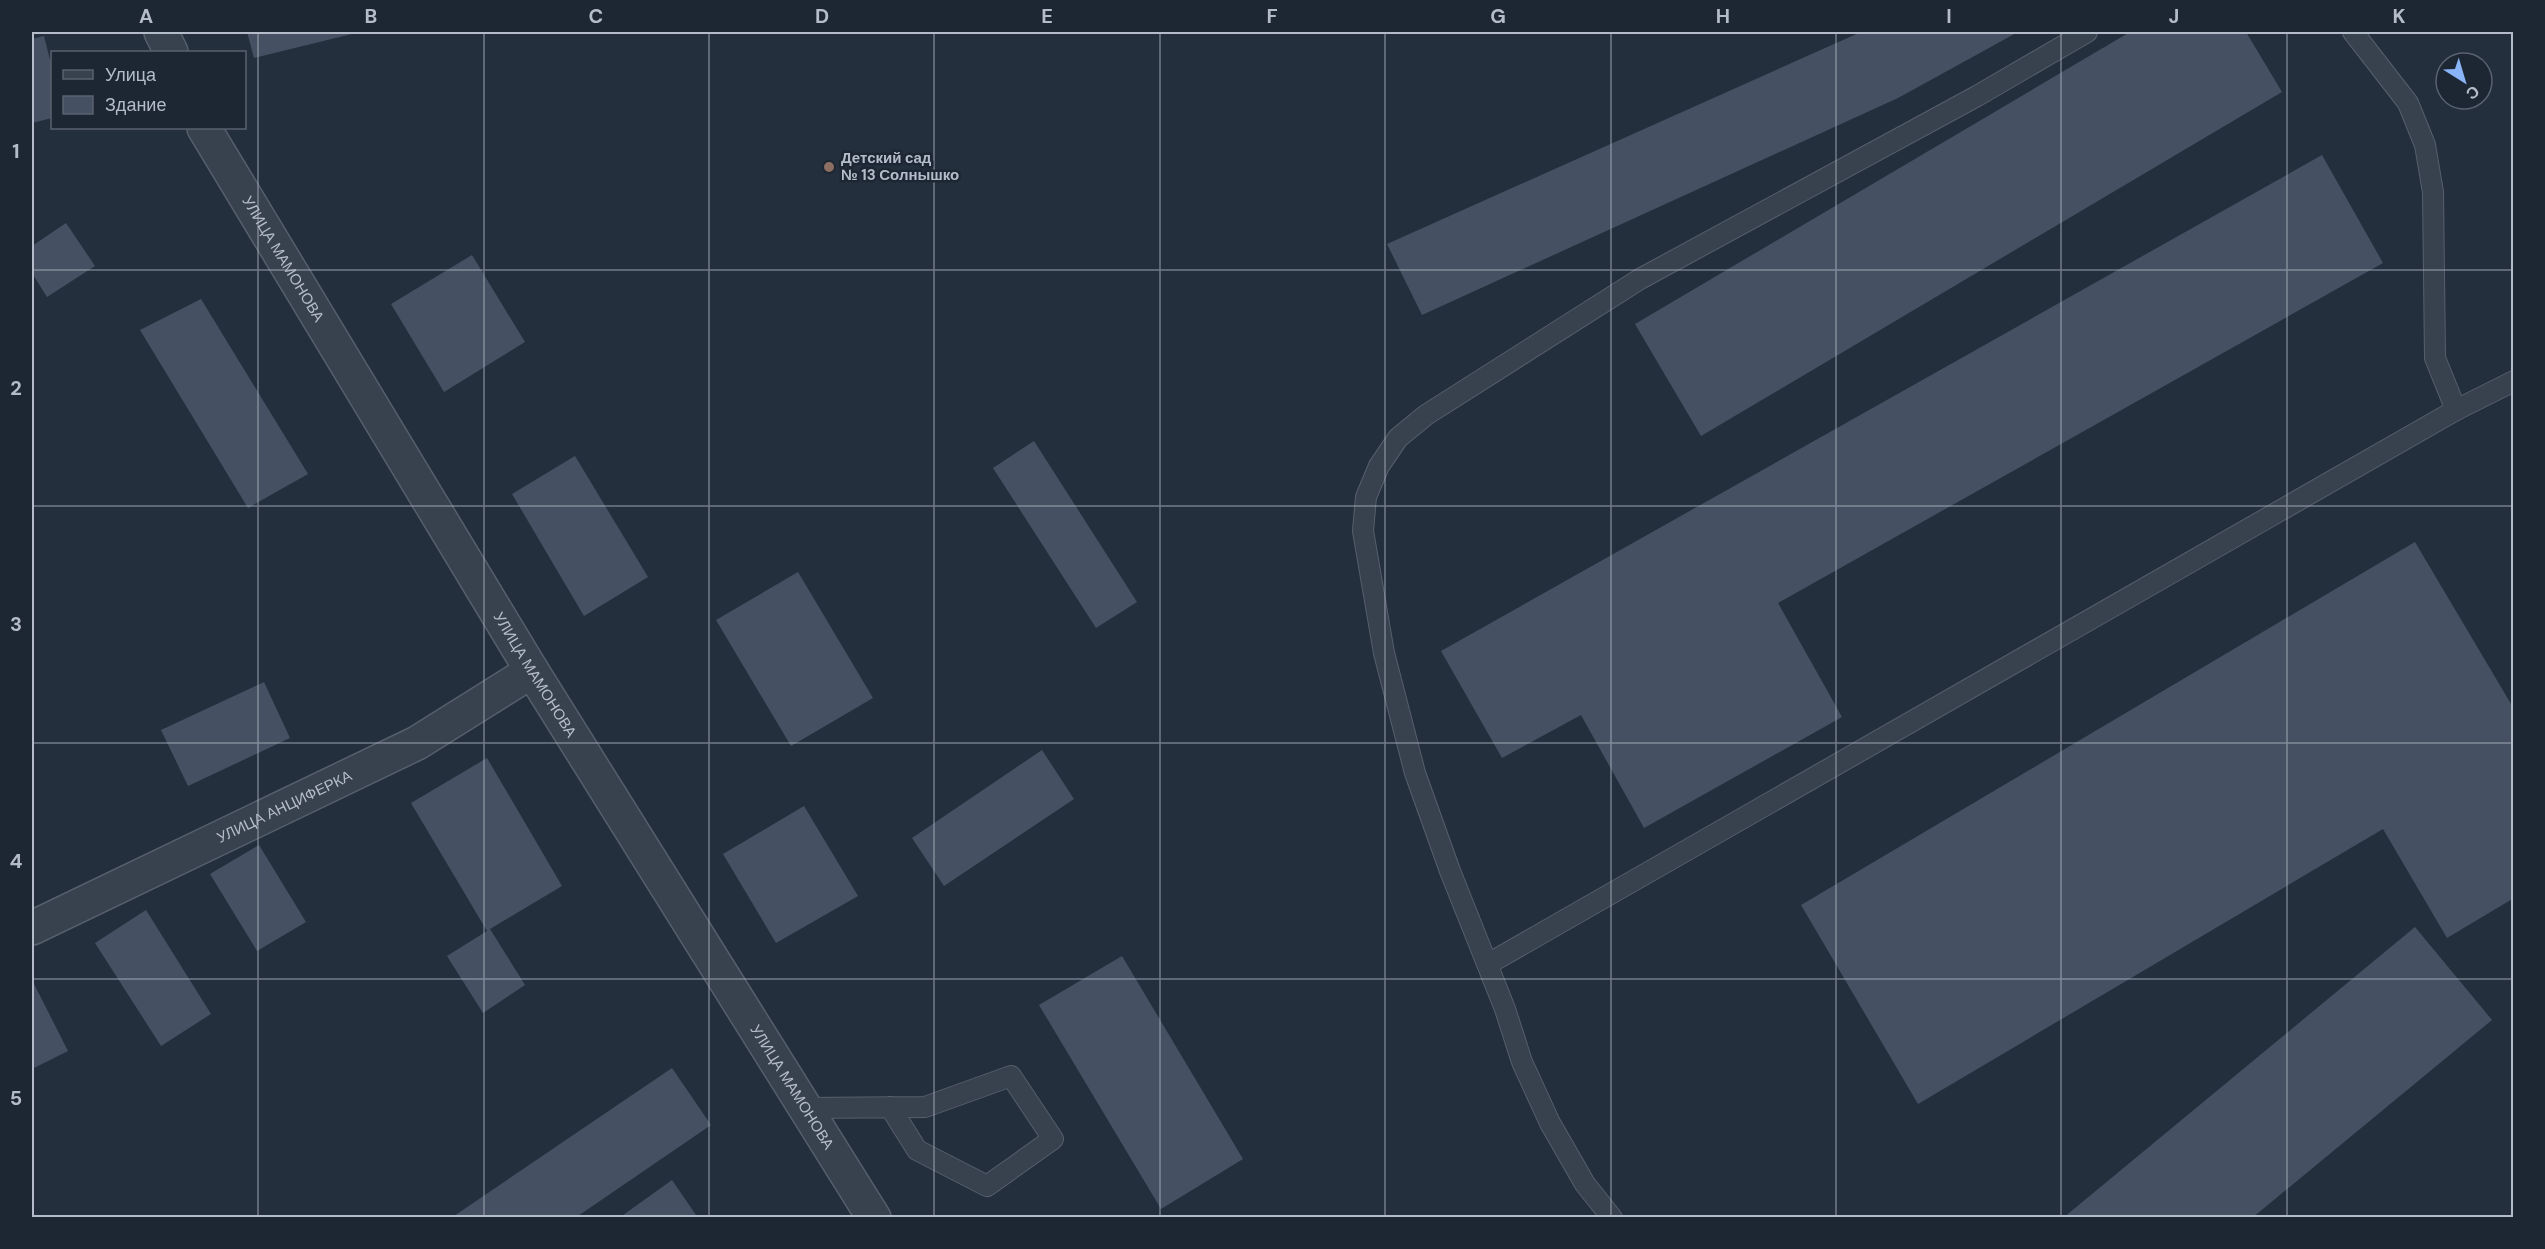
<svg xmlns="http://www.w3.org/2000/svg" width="2545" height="1249" font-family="'DM Sans',sans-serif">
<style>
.building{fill:#455162}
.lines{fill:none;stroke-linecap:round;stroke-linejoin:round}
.service-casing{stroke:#565f6c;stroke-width:22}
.minor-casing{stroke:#565f6c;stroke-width:36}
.service{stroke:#38414e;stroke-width:20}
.minor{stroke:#38414e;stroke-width:33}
.grid{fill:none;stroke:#b4bcc9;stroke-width:1.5;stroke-opacity:0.55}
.education-dot{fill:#8d6e63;stroke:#1d2633;stroke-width:2}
.labels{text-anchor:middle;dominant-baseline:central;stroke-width:5;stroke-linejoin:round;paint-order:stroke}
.poi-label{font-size:15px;font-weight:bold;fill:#b4bcc9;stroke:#1d2633;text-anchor:start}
.street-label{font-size:15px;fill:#b4bcc9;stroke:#1d2633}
.neatline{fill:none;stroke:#b4bcc9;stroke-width:2}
.grid-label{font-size:20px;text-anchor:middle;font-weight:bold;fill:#b4bcc9}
</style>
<rect width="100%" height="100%" fill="#242f3e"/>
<!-- building -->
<g class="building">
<polygon points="247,32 360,32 254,58"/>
<polygon points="1861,32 2018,32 1898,98 1422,315 1387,244"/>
<polygon points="2130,32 2246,32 2282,92 1701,436 1635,324"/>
<polygon points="44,36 52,68 52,118 32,123 32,39"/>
<polygon points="2322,155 2383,263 1778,603 1842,717 1644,828 1581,715 1502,758 1441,651"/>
<polygon points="66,223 95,266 47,297 32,273 32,246"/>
<polygon points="472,255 525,342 444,392 391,304"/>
<polygon points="201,299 308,474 248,508 140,330"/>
<polygon points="1034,441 1137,602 1096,628 993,468"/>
<polygon points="575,456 648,577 584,616 512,494"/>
<polygon points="2415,542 2514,709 2514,898 2447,938 2383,829 1918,1104 1801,905"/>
<polygon points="798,572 873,698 791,746 716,620"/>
<polygon points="264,682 290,738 188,786 161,730"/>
<polygon points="1042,750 1074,799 944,886 912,838"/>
<polygon points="487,758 562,886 490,929 525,985 483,1013 447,956 487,931 411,803"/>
<polygon points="804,806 858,896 776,943 723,854"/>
<polygon points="259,845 306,922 257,951 210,874"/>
<polygon points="146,910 211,1014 161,1046 95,943"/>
<polygon points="2415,927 2492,1020 2252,1218 2063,1218"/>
<polygon points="1122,956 1243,1159 1161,1209 1039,1005"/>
<polygon points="32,980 68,1051 32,1069"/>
<polygon points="672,1068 711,1125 575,1218 451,1218"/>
<polygon points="672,1180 698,1218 619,1218"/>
</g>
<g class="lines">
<!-- service casing -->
<g class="service-casing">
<g id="service">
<polyline points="2353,32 2408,103 2425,145 2433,192 2435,358 2456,410"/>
<polyline points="1488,964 2456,410 2514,381"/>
<polyline points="805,1108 925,1107 1011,1076 1053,1139 987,1186 917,1150 890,1107"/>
<polyline points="1612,1218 1585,1184 1550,1123 1522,1062 1505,1009 1450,871 1415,773 1384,653 1363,531 1366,497 1379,466 1398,438 1426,415 1640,279 1977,96 2087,32"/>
</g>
</g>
<!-- minor casing -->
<g class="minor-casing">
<g id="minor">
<polyline points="161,32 171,52"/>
<path id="s1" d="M204,128L532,671L874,1218"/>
<path id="s2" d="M32,928L417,743L532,671"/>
</g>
</g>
<!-- service -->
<use href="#service" class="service"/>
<!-- minor -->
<use href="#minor" class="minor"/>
</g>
<!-- grid -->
<path class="grid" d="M258,32V1218M484,32V1218M709,32V1218M934,32V1218M1160,32V1218M1385,32V1218M1611,32V1218M1836,32V1218M2061,32V1218M2287,32V1218M32,270H2514M32,506H2514M32,743H2514M32,979H2514"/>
<!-- markers -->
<circle class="education-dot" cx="829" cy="167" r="6"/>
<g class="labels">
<!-- poi labels -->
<g class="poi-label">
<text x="841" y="158">Детский сад<tspan x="841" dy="17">№ 13 Солнышко</tspan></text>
</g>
<!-- street labels -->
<g class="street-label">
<text stroke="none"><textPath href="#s1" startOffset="153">УЛИЦА МАМОНОВА</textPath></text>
<text stroke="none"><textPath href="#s1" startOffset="639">УЛИЦА МАМОНОВА</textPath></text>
<text stroke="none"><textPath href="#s2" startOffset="280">УЛИЦА АНЦИФЕРКА</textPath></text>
<text stroke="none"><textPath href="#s1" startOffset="1125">УЛИЦА МАМОНОВА</textPath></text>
</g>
</g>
<!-- border -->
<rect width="2545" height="1249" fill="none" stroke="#1d2633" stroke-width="66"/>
<!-- legend -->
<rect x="51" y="51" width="195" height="78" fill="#1d2633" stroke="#59626f" stroke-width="1.5"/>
<rect x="63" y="70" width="30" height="9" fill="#38414e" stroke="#59626f" stroke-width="1.5"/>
<text x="105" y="81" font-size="18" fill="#b4bcc9">Улица</text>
<rect x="63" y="96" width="30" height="18" fill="#455162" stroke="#59626f" stroke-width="1.5"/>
<text x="105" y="111" font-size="18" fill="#b4bcc9">Здание</text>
<!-- north arrow -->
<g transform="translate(2464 81) rotate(143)"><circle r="28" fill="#1d2633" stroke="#59626f" stroke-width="1.5"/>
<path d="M0-4.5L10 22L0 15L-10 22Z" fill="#8ab4f8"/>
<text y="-9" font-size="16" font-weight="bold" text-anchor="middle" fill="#b4bcc9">С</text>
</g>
<rect x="33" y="33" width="2479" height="1183" class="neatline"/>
<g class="grid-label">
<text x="146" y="23">A</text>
<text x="371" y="23">B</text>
<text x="596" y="23">C</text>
<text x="822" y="23">D</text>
<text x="1047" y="23">E</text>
<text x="1272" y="23">F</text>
<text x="1498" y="23">G</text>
<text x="1723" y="23">H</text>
<text x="1949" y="23">I</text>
<text x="2174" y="23">J</text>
<text x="2399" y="23">K</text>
<text x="16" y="158">1</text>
<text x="16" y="395">2</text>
<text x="16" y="631">3</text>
<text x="16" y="868">4</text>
<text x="16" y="1105">5</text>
</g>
</svg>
